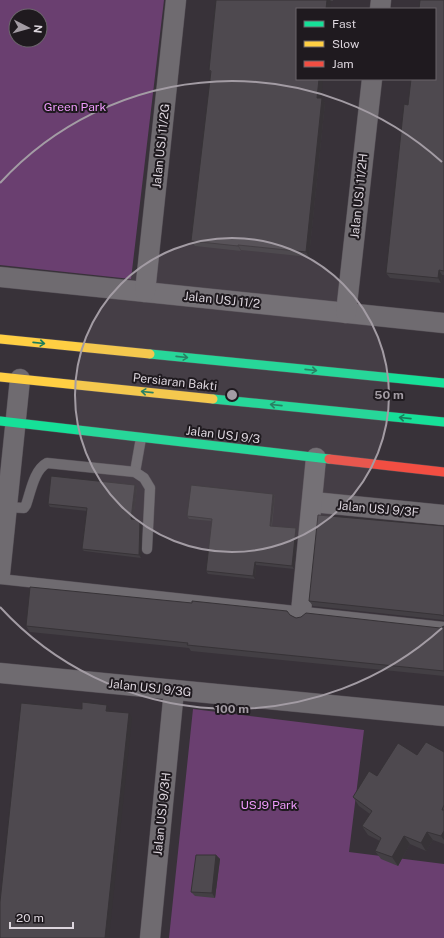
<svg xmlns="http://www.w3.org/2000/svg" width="444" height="938" font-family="'Public Sans',sans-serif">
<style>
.green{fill:#6a3f70;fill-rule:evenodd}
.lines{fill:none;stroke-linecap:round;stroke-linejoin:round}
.lane-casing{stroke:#554f56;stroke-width:11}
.street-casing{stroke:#554f56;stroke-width:21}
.fast-casing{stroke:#554f56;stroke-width:10}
.slow-casing{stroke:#554f56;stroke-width:10}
.jam-casing{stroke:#554f56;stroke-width:10}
.lane{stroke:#6f6b70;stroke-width:10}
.street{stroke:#6f6b70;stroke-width:20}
.fast{stroke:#16e098;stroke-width:9}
.slow{stroke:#ffcf43;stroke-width:9}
.jam{stroke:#f24e42;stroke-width:9}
.wall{fill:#433f44}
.shaded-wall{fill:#373337}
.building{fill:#4e494f;stroke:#373337}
.oneway{stroke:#1a7d5c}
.ring{fill:none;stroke:#a39ca4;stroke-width:2}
.labels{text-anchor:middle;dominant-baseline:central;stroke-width:4;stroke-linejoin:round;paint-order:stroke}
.park-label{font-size:12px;fill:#ef9afb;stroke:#1f1a1f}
.street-label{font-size:12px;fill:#dcd5dd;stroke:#1f1a1f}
.centre{fill:#a39ca4;stroke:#1f1a1f;stroke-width:2}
.ring-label{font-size:12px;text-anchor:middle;font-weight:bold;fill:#a39ca4;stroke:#1f1a1f;stroke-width:4;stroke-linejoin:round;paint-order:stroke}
</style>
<rect width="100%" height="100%" fill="#383239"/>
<!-- green -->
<g class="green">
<path d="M0,0H164L131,279L0,265ZM16,16H40V40H16Z"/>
<polygon points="193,709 364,730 349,852 444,864 444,938 169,938"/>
</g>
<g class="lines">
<!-- lane casing -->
<g class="lane-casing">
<g id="lane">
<polyline points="135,472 141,438"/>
<path d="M7,507L24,508L26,505C31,491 34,470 47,463L135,472L144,478L150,488L147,549"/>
<polyline points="0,579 444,627"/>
</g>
</g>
<!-- street casing -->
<g class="street-casing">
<g id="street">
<polyline points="380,9 381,0"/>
<polyline points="0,277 444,323"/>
<polyline points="145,292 176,0"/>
<polyline points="346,313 372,79"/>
<polyline points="313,502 444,515"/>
<polyline points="0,574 20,379"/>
<polyline points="301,612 316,458"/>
<polyline points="0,673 444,716"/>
<polyline points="150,938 174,690"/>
</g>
</g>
<!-- fast casing -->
<g class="fast-casing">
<g id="fast">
<polyline points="150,354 444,383"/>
<polyline points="213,399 444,422"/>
<polyline points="0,421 329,459"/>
</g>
</g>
<!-- slow casing -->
<g class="slow-casing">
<g id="slow">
<polyline points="0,339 150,354"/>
<polyline points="0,377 213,399"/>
</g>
</g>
<!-- jam casing -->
<g class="jam-casing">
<polyline id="jam" points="329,459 444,472"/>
</g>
<!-- lane -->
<use href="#lane" class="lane"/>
<!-- street -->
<use href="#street" class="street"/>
<!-- fast -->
<use href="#fast" class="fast"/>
<!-- slow -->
<use href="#slow" class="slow"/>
<!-- jam -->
<use href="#jam" class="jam"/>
</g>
<!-- wall -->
<g class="wall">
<polygon points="216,0 333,0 333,1 331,1 297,9 321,98 325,103 309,257 241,250 241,251 195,246 191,241 211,73 209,70"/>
<polygon points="444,0 444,275 442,275 441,283 390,278 386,273"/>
<polygon points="137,488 133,519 142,522 141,558 84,551 82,549 87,511 50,507 48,504"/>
<polygon points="273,494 275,496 272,526 297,531 294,569 256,565 255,579 208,574 206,571 212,521 189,519 187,516"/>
<polygon points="444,526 444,620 313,606 309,601"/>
<polygon points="290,615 296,618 440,628 444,626 444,676 191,651 189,648 30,632 26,626"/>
<polygon points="444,752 444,844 433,840 426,851 410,844 398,866 381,859 375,851 380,841 368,835 362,826 370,814 359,806 353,797 377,776"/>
<polygon points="216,855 220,859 215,898 195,896 191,892"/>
</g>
<!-- shaded-wall -->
<g class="shaded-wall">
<polygon points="327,0 330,0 331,1 330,9 326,9"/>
<polygon points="319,79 323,79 321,102 317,98"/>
<polygon points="322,98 325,103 309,257 306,252"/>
<polygon points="238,245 241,250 241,251 238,246"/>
<polygon points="439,270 442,275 441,283 438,278"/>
<polygon points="135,485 137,488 133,521 131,519"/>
<polygon points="273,494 275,496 271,528 270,526"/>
<polygon points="140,520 142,522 141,558 139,555"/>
<polygon points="296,528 297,531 294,569 292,566"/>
<polygon points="255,562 256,565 255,579 253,576"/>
<polygon points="107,705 110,710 109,716 106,711"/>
<polygon points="129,713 132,718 109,938 105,938"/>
<polygon points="444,831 444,840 441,836"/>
<polygon points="427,832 433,840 426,851 421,843"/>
<polygon points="404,836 410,844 398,866 392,857"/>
<polygon points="216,855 220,859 215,898 212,893"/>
</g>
<!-- building -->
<g class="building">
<polygon points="216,0 327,0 326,9 297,9 297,79 319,79 317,98 322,98 306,252 238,245 238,246 191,241 211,71 209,70"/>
<polygon points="420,0 444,0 444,271 439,270 438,278 386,273 404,104 408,105 411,79 435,79 435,9 419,9"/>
<polygon points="51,476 135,485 131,519 140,520 139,555 82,549 87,508 48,504"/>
<polygon points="191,485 273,494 270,526 296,528 292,566 255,562 253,576 206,571 212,519 187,516"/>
<polygon points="318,515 444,526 444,616 441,615 309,601"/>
<polygon points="30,587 192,603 192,601 287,611 290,615 296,618 301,617 306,613 440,628 444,626 444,671 187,645 188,643 26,626"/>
<polygon points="82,702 107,705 106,711 129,713 105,938 0,938 0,902 21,703 82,709"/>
<polygon points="426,742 444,752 444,805 442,810 444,810 444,831 441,836 427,832 421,843 404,836 392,857 375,851 381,838 362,826 372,811 353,797 369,771 377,776 398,743 417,755"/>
<polygon points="196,855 216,855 212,893 191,892"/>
</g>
<!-- one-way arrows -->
<defs><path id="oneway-shaft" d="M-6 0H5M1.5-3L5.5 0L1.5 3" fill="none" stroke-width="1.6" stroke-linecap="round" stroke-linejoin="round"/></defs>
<g class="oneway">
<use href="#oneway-shaft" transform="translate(39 343) rotate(6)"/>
<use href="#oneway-shaft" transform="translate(182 357) rotate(6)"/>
<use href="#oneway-shaft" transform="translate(311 370) rotate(6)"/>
<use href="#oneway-shaft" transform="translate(147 392) rotate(-174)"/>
<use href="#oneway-shaft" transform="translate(276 405) rotate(-174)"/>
<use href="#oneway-shaft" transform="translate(405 418) rotate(-174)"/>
</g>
<!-- distance rings -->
<circle cx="232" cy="395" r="157" fill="#a39ca4" fill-opacity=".12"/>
<g class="ring">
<circle cx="232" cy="395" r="157"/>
<path d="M442 628A314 314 0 0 1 0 607M0 183A314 314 0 0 1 442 162"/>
</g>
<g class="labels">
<!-- park labels -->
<g class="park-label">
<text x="75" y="107">Green Park</text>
<text x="269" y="805">USJ9 Park</text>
</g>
<!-- street labels -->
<g class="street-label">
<text transform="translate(161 146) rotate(-84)">Jalan USJ 11/2G</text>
<text transform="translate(359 196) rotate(-84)">Jalan USJ 11/2H</text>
<text transform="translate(222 300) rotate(6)">Jalan USJ 11/2</text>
<text transform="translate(175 382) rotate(6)">Persiaran Bakti</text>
<text transform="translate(223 435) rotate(7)">Jalan USJ 9/3</text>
<text transform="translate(378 509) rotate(5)">Jalan USJ 9/3F</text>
<text transform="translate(150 688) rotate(6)">Jalan USJ 9/3G</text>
<text transform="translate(162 814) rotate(-84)">Jalan USJ 9/3H</text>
</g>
</g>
<circle cx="232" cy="395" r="6" class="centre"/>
<g class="ring-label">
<text x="389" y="399">50 m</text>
<text x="232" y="713">100 m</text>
</g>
<!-- legend -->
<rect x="296" y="8" width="140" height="72" fill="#1f1a1f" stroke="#6b656b"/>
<rect x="304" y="21" width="20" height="6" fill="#16e098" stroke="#6b656b"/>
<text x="332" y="28" font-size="12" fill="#dcd5dd">Fast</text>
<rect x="304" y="41" width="20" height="6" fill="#ffcf43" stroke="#6b656b"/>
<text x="332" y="48" font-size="12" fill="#dcd5dd">Slow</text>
<rect x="304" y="61" width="20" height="6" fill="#f24e42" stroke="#6b656b"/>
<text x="332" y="68" font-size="12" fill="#dcd5dd">Jam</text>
<!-- north arrow -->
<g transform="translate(28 28) rotate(96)"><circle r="19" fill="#1f1a1f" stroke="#6b656b"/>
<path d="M0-3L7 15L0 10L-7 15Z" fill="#a39ca4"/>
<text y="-6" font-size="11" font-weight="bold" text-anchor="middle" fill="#dcd5dd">N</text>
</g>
<!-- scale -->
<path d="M10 922v6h63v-6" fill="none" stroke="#dcd5dd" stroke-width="2"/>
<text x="16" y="922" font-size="12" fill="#dcd5dd" stroke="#1f1a1f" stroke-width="3" paint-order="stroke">20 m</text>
</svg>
